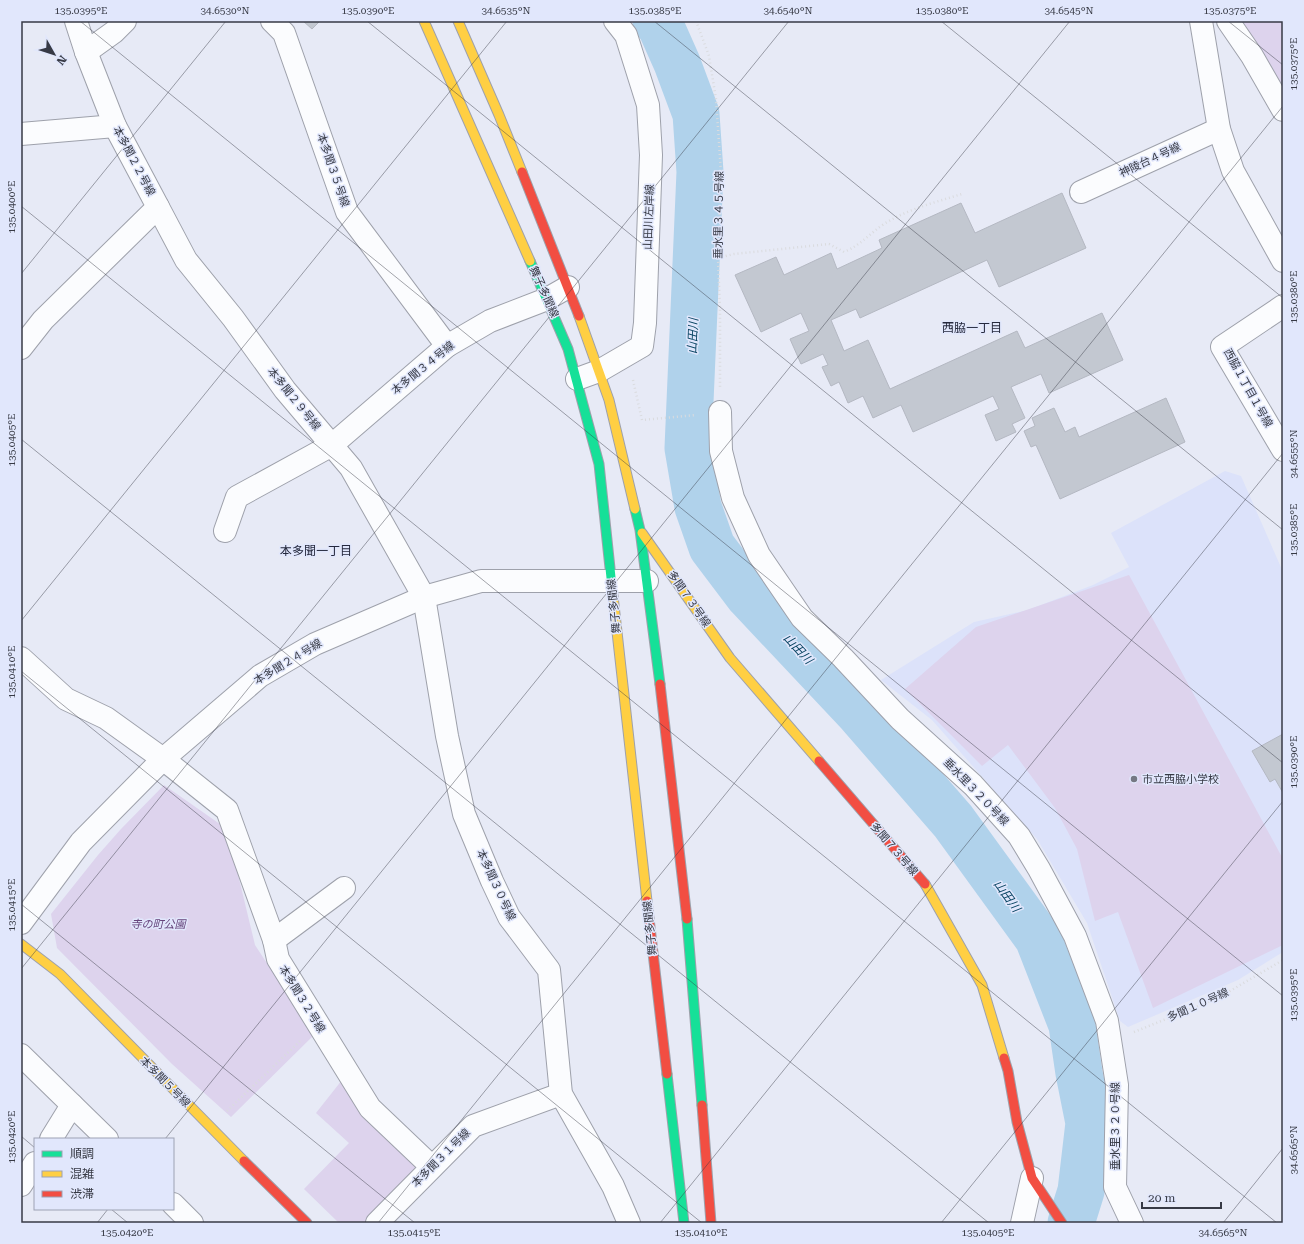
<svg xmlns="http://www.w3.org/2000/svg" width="1304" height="1244" font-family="'Roboto Serif','Noto Sans JP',serif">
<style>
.built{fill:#dce2fa}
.green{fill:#ddd3ed}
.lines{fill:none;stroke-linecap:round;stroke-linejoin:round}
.river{stroke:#b0d2eb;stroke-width:47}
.building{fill:#c3c8d1;stroke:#b4b8c2}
.street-casing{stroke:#9ea1ab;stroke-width:24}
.fast-casing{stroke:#9ea1ab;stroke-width:11}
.slow-casing{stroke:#9ea1ab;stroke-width:11}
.jam-casing{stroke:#9ea1ab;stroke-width:11}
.path{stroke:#dadbde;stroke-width:2.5;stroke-dasharray:1 3;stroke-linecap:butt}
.street{stroke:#fbfcfe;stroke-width:22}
.fast{stroke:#16e098;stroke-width:9}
.slow{stroke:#ffcf43;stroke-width:9}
.jam{stroke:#f24e42;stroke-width:9}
.ticks{fill:none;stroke:#373a45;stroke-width:1;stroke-opacity:0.45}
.poi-dot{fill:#757883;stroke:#e1e7fc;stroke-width:1.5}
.labels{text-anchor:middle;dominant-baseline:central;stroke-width:3;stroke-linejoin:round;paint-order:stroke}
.street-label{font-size:11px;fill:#373a45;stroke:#e1e7fc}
.poi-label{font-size:11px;fill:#373a45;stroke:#e1e7fc;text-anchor:start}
.park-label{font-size:11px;font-style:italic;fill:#67457c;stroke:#e1e7fc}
.neighbourhood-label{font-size:12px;fill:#25293d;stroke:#e1e7fc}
.water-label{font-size:12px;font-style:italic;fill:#094563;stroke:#e1e7fc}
.neatline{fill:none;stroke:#373a45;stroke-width:1.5}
.ticks-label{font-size:10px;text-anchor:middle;fill:#373a45}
</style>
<rect width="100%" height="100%" fill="#e7eaf6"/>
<!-- built -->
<polygon class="built" points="1225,471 1241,476 1283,572 1283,952 1238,980 1128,1027 1120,1021 1087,923 1037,839 932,720 881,680 974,622 1028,610 1093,585 1129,567 1111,533"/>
<!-- green -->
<g class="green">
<polygon points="1242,21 1283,21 1283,89"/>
<polygon points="1129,575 1283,859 1283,945 1153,1008 1118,912 1095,921 1077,849 1055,808 1008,745 982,766 905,689 976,627"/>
<polygon points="164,785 227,829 255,945 314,1035 231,1117 172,1064 57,948 51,914 98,855 121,829"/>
<polygon points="346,1075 418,1161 420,1172 370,1223 339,1223 304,1189 349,1143 316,1113"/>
</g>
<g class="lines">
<!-- river -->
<polyline class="river" points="656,21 661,27 677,63 696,114 700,172 688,448 698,507 712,547 749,596 860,714 953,821 1038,938 1072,1025 1079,1073 1089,1123 1081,1191 1071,1223"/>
</g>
<!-- building -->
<g class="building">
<polygon points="303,21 320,21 312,29"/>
<polygon points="1062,193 1086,248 999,287 987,260 860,318 856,309 831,320 844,351 868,340 890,389 1017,331 1025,348 1102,313 1123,360 1049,393 1041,374 1011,387 1025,418 1012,424 1016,432 996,441 985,415 999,409 993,396 913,432 901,405 873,418 863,396 848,403 839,382 831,386 822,367 828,365 823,354 801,364 790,339 809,331 801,313 761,332 735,275 776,257 784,275 831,253 837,269 882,248 879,240 961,203 975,233"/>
<polygon points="1166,398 1185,442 1060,499 1036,445 1031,447 1024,431 1035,426 1032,418 1054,408 1065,432 1075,427 1079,437"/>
<polygon points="1283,734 1282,775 1283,793 1275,779 1270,782 1252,751"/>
</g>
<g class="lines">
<!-- street casing -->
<g class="street-casing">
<g id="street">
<polyline points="272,21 284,33 347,212 447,346"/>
<polyline points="1201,21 1219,129 1233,171 1283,261"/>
<polyline points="1228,21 1252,56 1283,110"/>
<polyline points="86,52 114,32 125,21"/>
<polyline points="21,134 115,126"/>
<polyline points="1081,192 1219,129"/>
<polyline points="158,207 186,260 233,318 285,390 351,468 424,597 447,736 464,814 492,881 509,917 549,970 561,1094 613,1186 629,1223"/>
<polyline points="1283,306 1222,347 1283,450"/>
<polyline points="21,348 43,320 158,207 115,126 86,52 76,21"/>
<polyline points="577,379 599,371 642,346 645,323 651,155 648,105 626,35 615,21"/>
<polyline points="720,412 721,451 733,498 759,555 802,618 843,658 900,719 973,785 1019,836 1039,869 1075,936 1107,1021 1117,1085 1115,1187 1132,1223"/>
<polyline points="225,531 237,497 332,445 447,346 490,321 547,299 568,287"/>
<polyline points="21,658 66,699 106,718 163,759 227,810 274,940 278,959 370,1108 432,1167"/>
<polyline points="21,923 81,842 163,759 260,676 315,644 424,597 481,581 647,581"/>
<polyline points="274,940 344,888"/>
<polyline points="21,1055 107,1139"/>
<polyline points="51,1139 72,1105"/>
<polyline points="21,1185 35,1163"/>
<polyline points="173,1204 192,1223"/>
<polyline points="377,1223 473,1126 561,1094"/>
<polyline points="1022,1223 1032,1178"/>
</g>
</g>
<!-- fast casing -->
<g class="fast-casing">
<g id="fast">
<polyline points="530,261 568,349 599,464 612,587"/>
<polyline points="635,509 640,530 660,684"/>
<polyline points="687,919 702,1105"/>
<polyline points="667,1074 684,1223"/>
</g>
</g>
<!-- slow casing -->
<g class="slow-casing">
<g id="slow">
<polyline points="424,21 530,261"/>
<polyline points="458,21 499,115 522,172"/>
<polyline points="579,316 609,400 635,509"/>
<polyline points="642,533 730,658 819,761"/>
<polyline points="612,587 647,901"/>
<polyline points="925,884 982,985 1004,1058"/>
<polyline points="21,944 60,974 244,1161"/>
</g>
</g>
<!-- jam casing -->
<g class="jam-casing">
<g id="jam">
<polyline points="522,172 579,316"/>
<polyline points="660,684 687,919"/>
<polyline points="819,761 925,884"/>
<polyline points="647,901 667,1074"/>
<polyline points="1004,1058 1008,1071 1017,1122 1032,1178 1062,1223"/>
<polyline points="702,1105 711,1223"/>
<polyline points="244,1161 307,1223"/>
</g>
</g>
<!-- path -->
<g class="path">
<polyline points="696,21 709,56 716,99 721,172 718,258 720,309 720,387"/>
<path d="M718,258L734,254L829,244L844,252C861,245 869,234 884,224C908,209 936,202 962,194"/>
<polyline points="633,380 642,420 696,415"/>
<polyline points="1134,1032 1218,998 1283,960"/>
<polyline points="227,1111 300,1041"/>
</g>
<!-- street -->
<use href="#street" class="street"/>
<!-- fast -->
<use href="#fast" class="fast"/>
<!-- slow -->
<use href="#slow" class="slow"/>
<!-- jam -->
<use href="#jam" class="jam"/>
</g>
<!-- ticks -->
<path class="ticks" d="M80,21L1283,996M367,21L1283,763M654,21L1283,530M941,21L1283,298M1228,21L1283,65M21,206L1277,1223M21,274L226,21M21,439L989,1223M21,621L507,21M21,671L702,1223M21,904L415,1223M21,969L789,21M21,1136L35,1148M165,1139L1070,21M111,1209L128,1223M97,1223L108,1209M378,1223L1283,106M660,1223L1283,453M941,1223L1283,801M1223,1223L1283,1148"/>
<!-- markers -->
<circle class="poi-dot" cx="1134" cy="779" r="4"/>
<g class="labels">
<!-- street labels -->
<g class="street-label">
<text transform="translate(1150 160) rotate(-25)">神陵台４号線</text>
<text transform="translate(134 161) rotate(62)">本多聞２２号線</text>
<text transform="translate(333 170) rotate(71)">本多聞３５号線</text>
<text transform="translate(719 215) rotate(-89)">垂水里３４５号線</text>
<text transform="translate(649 217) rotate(-88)">山田川左岸線</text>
<text transform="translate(544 292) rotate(66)">舞子多聞線</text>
<text transform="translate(423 368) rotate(-39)">本多聞３４号線</text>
<text transform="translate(1248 388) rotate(61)">西脇１丁目１号線</text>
<text transform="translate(294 399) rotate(51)">本多聞２９号線</text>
<text transform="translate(689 599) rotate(55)">多聞７３号線</text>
<text transform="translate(614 606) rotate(-96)">舞子多聞線</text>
<text transform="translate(288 662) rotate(-31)">本多聞２４号線</text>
<text transform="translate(976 792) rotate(46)">垂水里３２０号線</text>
<text transform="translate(894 849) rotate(49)">多聞７３号線</text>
<text transform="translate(496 885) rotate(65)">本多聞３０号線</text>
<text transform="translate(650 928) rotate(-96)">舞子多聞線</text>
<text transform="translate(302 999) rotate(58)">本多聞３２号線</text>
<text transform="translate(1198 1005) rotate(-24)">多聞１０号線</text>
<text transform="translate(165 1082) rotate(45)">本多聞５号線</text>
<text transform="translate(1115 1126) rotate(-90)">垂水里３２０号線</text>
<text transform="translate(441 1158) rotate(-45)">本多聞３１号線</text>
</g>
<!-- poi labels -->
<g class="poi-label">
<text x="1142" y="779">市立西脇小学校</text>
</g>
<!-- park labels -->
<g class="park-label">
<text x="158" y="924">寺の町公園</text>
</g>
<!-- neighbourhood labels -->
<g class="neighbourhood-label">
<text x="972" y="328">西脇一丁目</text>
<text x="316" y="551">本多聞一丁目</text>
</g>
<!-- water labels -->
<g class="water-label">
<text transform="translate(693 336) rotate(-88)">山田川</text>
<text transform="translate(798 649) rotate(47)">山田川</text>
<text transform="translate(1007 896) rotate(54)">山田川</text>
</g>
</g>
<!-- border -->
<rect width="1304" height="1244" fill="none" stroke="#e1e7fc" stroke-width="44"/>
<!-- legend -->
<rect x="34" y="1138" width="140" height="72" fill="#e1e7fc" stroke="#9da2b3"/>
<rect x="42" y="1151" width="20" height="6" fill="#16e098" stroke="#9da2b3"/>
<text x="70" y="1158" font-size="12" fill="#373a45">順調</text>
<rect x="42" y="1171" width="20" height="6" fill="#ffcf43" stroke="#9da2b3"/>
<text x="70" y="1178" font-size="12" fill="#373a45">混雑</text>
<rect x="42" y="1191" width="20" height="6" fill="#f24e42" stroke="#9da2b3"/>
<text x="70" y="1198" font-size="12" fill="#373a45">渋滞</text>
<!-- north arrow -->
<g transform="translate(54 54) rotate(129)" stroke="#e1e7fc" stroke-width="3" paint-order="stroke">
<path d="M0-3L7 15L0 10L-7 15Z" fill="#373a45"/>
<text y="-6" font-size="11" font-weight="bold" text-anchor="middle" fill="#373a45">N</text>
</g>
<!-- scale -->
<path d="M1142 1202v6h79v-6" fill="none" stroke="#373a45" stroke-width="2"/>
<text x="1148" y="1202" font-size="12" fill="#373a45" stroke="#e1e7fc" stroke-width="3" paint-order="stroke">20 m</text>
<rect x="22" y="22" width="1260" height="1200" class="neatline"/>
<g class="ticks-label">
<text x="81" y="14">135.0395°E</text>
<text x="225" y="14">34.6530°N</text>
<text x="368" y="14">135.0390°E</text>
<text x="506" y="14">34.6535°N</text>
<text x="655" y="14">135.0385°E</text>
<text x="788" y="14">34.6540°N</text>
<text x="942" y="14">135.0380°E</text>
<text x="1069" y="14">34.6545°N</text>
<text x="1230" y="14">135.0375°E</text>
<text transform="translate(1293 64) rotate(-90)" y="4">135.0375°E</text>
<text transform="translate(11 207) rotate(-90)" y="4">135.0400°E</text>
<text transform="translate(1293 297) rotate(-90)" y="4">135.0380°E</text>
<text transform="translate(11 440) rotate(-90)" y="4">135.0405°E</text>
<text transform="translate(1293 454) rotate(-90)" y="4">34.6555°N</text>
<text transform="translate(1293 530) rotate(-90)" y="4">135.0385°E</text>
<text transform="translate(11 672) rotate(-90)" y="4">135.0410°E</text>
<text transform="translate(1293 762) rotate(-90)" y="4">135.0390°E</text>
<text transform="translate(11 905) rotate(-90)" y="4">135.0415°E</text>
<text transform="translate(1293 995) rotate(-90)" y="4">135.0395°E</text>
<text transform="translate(11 1137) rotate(-90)" y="4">135.0420°E</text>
<text transform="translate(1293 1150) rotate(-90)" y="4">34.6565°N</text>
<text x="127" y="1236">135.0420°E</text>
<text x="414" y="1236">135.0415°E</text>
<text x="701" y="1236">135.0410°E</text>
<text x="988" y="1236">135.0405°E</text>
<text x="1223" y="1236">34.6565°N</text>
</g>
</svg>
